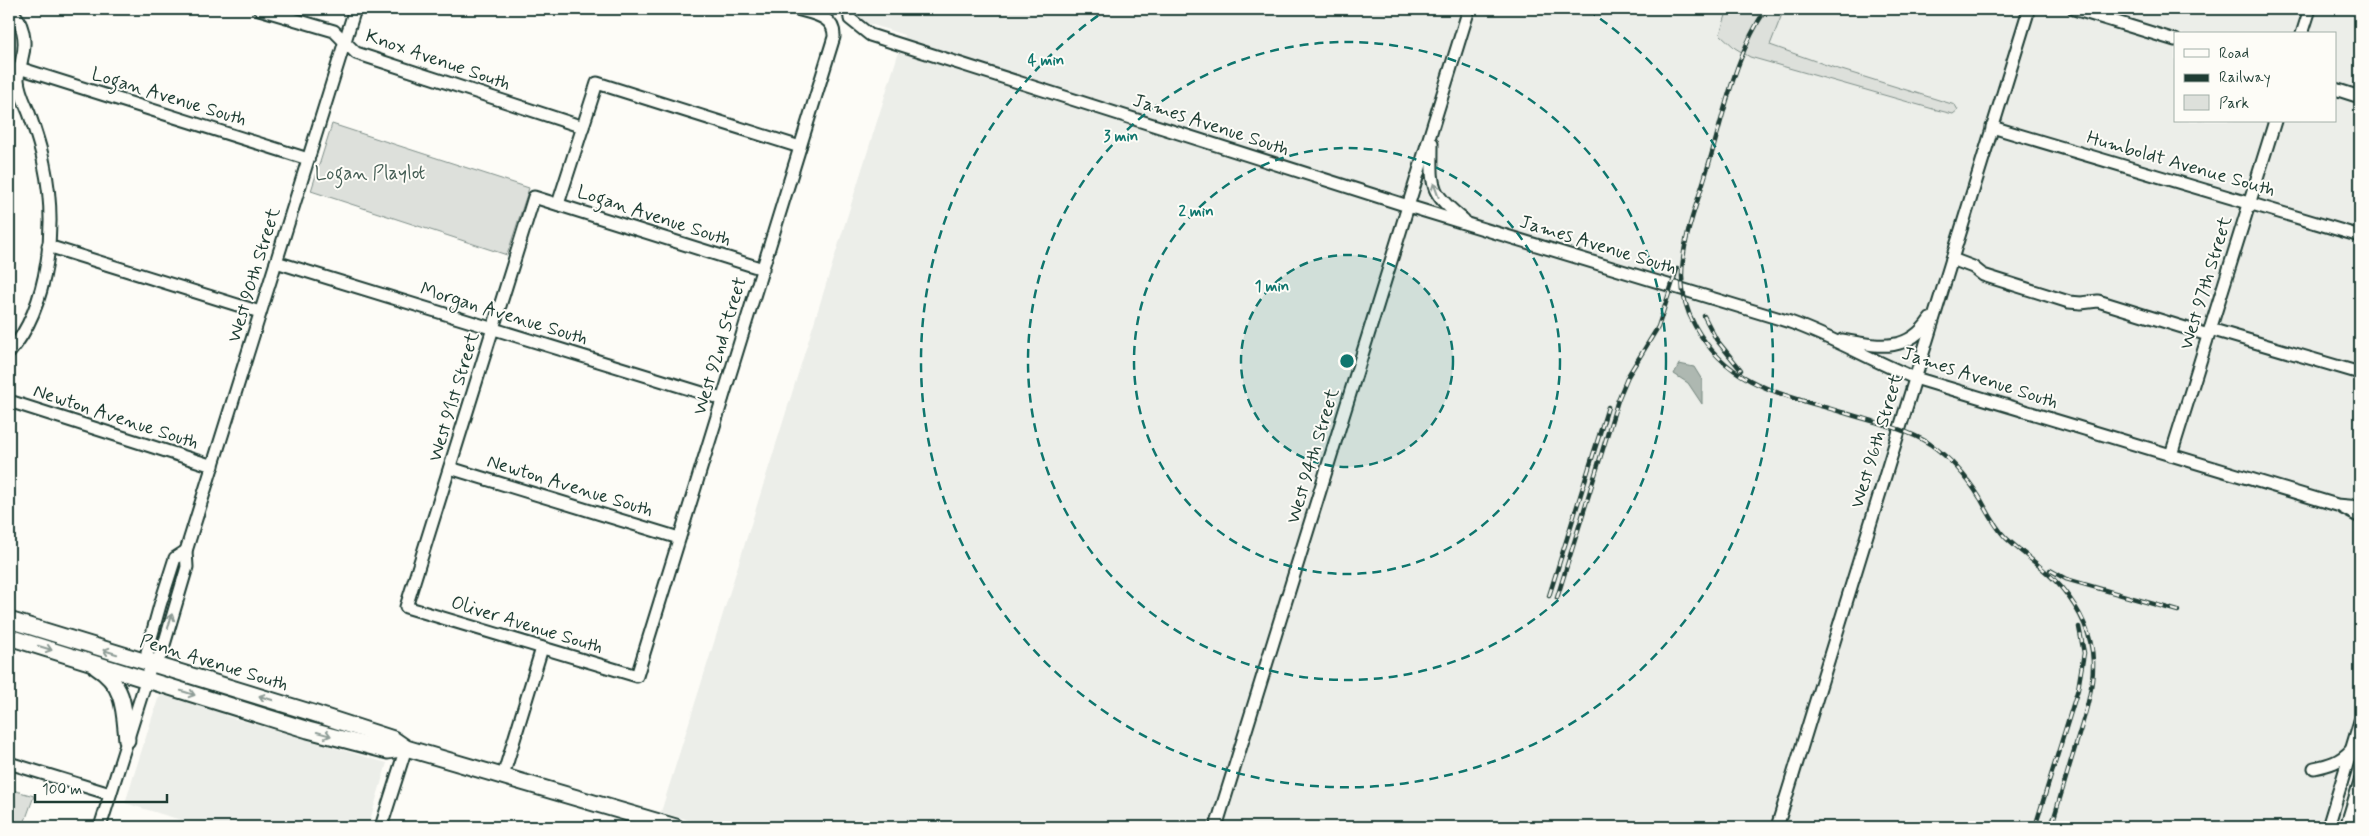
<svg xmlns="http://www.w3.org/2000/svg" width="2369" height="836" font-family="Mynerve,sans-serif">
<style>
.built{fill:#eceee9;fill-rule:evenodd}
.green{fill:#dde0db;stroke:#7e8e88}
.water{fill:#aeb8b1;stroke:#75877f}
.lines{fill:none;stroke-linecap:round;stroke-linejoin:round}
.minor-casing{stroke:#1f3d34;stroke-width:15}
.major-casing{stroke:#1f3d34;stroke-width:19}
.minor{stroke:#fdfcf7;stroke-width:11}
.major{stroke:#fdfcf7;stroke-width:15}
.rail-casing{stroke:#1f3d34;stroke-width:4.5}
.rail{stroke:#fdfcf7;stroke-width:2.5;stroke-dasharray:8;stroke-linecap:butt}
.oneway{stroke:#8e9c96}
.ring{fill:none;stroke:#0f766e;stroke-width:2.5;stroke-dasharray:9 6}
.labels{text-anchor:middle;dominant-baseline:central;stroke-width:4;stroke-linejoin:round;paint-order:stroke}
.street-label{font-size:19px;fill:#1f3d34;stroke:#fdfcf7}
.park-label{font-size:19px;fill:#455e55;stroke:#fdfcf7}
.centre{fill:#0f766e;stroke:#fdfcf7;stroke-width:2.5}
.ring-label{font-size:15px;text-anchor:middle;font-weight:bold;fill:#0f766e;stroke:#fdfcf7;stroke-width:4;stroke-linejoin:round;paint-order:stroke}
</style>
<rect width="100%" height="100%" fill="#fdfcf7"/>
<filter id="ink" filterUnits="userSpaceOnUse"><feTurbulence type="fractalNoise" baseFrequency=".02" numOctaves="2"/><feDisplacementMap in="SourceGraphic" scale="10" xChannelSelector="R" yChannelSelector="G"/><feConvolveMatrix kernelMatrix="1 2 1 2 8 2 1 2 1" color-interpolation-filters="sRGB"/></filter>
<g filter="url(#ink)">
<!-- built -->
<g class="built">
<path d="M824,9H2360V697L2320,827H713L661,812L904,35ZM2175,34H2335V121H2175Z"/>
<polygon points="162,695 220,712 226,716 387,763 368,827 204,827 125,803 158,699"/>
</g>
<!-- green -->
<g class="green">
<polygon points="1728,9 1784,9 1770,45 1832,67 1955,105 1958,110 1953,114 1933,109 1750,57 1735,48 1720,34"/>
<polygon points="332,124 529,188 507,255 311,191"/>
<polygon points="9,789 34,796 25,821 43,827 9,827"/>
</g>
<!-- water -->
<polygon class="water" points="1679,364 1694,367 1702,380 1702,404 1688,383 1674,374"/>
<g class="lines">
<!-- minor casing -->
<g class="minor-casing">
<g id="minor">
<polyline points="259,9 334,31 356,53 583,127"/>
<path d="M849,9L850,19L870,35L1408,206L1790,322C1833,337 1872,361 1915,378L2337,505L2360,507"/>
<polyline points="2074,9 2175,40"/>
<polyline points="2302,34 2310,9"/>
<polyline points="19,68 308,159"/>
<polyline points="2335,89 2360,97"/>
<polyline points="1992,127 2360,236"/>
<path d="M1432,143C1432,187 1428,191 1464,220"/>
<polyline points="558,204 597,83 800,147"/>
<polyline points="48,246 260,312"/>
<polyline points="1952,259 1973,267 1983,275 2069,302 2081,303 2098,301 2208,335"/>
<polyline points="276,262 722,399"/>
<path d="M763,269L534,197L406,607L637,676L834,37C835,16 813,14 797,9"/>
<polyline points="2210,329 2360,373"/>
<path d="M1842,340C1877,346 1907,354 1930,319"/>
<path d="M9,353C50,305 57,224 44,164C41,147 35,130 29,113C25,103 19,92 18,80C18,73 21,65 22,58C27,40 23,22 10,9"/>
<polyline points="9,401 213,466"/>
<polyline points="2171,455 2275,121"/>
<polyline points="450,468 679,538"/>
<polyline points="2343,508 2360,517"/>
<polyline points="151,665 147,652 160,605 175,558 186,551"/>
<polyline points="9,763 110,794"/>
<path d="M2314,768C2329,765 2340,762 2351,750"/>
<polyline points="503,776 542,648"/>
<polyline points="100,827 151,665 161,655 187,567 186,551 355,9"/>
<polyline points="381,827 406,748"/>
<polyline points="1216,827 1469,9"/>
<polyline points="1777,827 2029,9"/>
<polyline points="2328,827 2360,721"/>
<polyline points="2346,827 2360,781"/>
</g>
</g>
<!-- major casing -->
<g class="major-casing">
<g id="major">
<polyline points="9,620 313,713 393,739 406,748 676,827"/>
<polyline points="9,637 308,730 388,751 406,748"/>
<path d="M96,667C125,685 124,709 127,740"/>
</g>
</g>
<!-- minor -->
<use href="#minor" class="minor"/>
<!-- major -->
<use href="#major" class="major"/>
<!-- rail casing -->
<g class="rail-casing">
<g id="rail">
<path d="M1766,9C1734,56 1723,119 1706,173C1698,201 1686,230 1683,260C1680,283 1683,305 1695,326C1728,386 1785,395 1845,413C1873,422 1905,428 1930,444C1950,458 1967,477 1980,498C1988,512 1995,527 2006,538C2024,555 2045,568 2061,587C2106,641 2096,680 2077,741C2068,770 2060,799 2051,827"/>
<polyline points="1704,316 1716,339 1741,370"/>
<polyline points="2050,570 2066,579 2178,611"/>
<polyline points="1549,596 1608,407"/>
<polyline points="1557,598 1618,400 1628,376 1658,327 1677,269"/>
<polyline points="2035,827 2078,689 2084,653 2079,627"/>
</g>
</g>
<!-- rail -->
<use href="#rail" class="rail"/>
</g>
<!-- one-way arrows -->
<defs><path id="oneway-shaft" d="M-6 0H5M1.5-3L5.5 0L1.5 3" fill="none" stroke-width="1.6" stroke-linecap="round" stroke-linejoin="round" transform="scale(1.25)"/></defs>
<g class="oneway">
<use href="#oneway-shaft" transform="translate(1436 190) rotate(-110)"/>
<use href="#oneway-shaft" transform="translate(170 621) rotate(-74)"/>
<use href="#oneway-shaft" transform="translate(45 648) rotate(17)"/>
<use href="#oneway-shaft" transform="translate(110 652) rotate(-163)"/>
<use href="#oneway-shaft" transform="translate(188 693) rotate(17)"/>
<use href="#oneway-shaft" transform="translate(266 698) rotate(-163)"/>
<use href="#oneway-shaft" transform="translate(324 734) rotate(15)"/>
</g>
</g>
<!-- distance rings -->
<circle cx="1347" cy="361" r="106" fill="#0f766e" fill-opacity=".12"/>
<g class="ring">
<circle cx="1347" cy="361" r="106"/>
<circle cx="1347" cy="361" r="213"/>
<circle cx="1347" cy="361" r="319"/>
<path d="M1588 10A426 426 0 1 1 1106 10"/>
</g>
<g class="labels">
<!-- street labels -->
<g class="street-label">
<text transform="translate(438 60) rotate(19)">Knox Avenue South</text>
<text transform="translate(169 97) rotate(17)">Logan Avenue South</text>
<text transform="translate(1211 125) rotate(18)">James Avenue South</text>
<text transform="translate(2181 164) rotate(16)">Humboldt Avenue South</text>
<text transform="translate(654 216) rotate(18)">Logan Avenue South</text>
<text transform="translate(1598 245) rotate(17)">James Avenue South</text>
<text transform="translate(254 275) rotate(-73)">West 90th Street</text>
<text transform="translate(2206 283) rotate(-73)">West 97th Street</text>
<text transform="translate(504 314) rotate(17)">Morgan Avenue South</text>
<text transform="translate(720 346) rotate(-73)">West 92nd Street</text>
<text transform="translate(1980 378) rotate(18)">James Avenue South</text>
<text transform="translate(454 397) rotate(-73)">West 91st Street</text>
<text transform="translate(116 417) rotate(18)">Newton Avenue South</text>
<text transform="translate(1877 441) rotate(-73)">West 96th Street</text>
<text transform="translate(1313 456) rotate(-73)">West 94th Street</text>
<text transform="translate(570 486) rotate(17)">Newton Avenue South</text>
<text transform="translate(527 625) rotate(17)">Oliver Avenue South</text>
<text transform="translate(214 663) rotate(17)">Penn Avenue South</text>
</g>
<!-- park labels -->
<g class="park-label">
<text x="370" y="173">Logan Playlot</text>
</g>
</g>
<circle cx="1347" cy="361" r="8" class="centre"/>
<g class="ring-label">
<text x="1046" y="65">4 min</text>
<text x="1121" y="141">3 min</text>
<text x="1196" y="216">2 min</text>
<text x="1272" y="291">1 min</text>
</g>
<!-- margin -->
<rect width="2369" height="836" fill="none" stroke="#fdfcf7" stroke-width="30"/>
<rect x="15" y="15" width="2339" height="806" fill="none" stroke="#1f3d34" stroke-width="2" filter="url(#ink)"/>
<!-- legend -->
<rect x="2174" y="32" width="162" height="90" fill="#fdfcf7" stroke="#a4b0a9"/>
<rect x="2184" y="49" width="25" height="8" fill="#fdfcf7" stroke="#a4b0a9"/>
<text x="2219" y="58" font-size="15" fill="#1f3d34">Road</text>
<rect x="2184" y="74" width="25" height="8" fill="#1f3d34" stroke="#a4b0a9"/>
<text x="2219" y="82" font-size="15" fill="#1f3d34">Railway</text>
<rect x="2184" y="95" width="25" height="15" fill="#dde0db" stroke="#a4b0a9"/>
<text x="2219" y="108" font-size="15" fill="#1f3d34">Park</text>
<!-- scale -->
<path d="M35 794v8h132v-8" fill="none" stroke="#1f3d34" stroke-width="2.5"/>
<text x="42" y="794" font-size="15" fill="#1f3d34" stroke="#fdfcf7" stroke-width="4" paint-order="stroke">100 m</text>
</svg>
